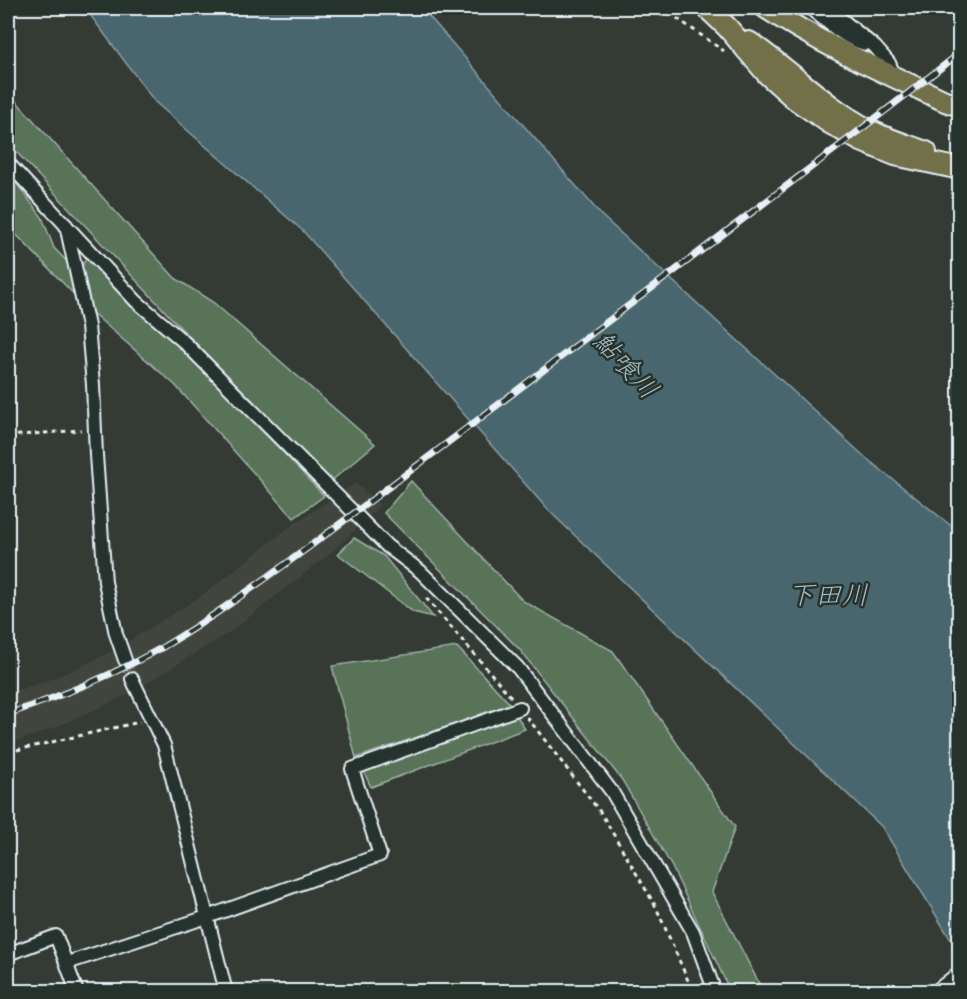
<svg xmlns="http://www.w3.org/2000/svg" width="967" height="999" font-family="Caveat,'Klee One',sans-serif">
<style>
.built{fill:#42453c}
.green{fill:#587359;stroke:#a0b2a8;stroke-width:1.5}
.water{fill:#48666e;stroke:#889ea5;stroke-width:1.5}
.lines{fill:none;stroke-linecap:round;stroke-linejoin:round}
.minor-tunnel{stroke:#4e5651;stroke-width:12;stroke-dasharray:12 6;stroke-linecap:butt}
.minor-casing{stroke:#e8f1f8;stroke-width:16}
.primary-casing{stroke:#e8f1f8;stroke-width:24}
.path{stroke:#e8f1f8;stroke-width:3;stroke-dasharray:4.5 4.5;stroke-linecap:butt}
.minor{stroke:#26332d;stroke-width:12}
.primary{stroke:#726f4a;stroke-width:20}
.rail-casing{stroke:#e8f1f8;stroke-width:7}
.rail{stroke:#26332d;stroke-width:4.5;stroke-dasharray:14;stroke-linecap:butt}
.labels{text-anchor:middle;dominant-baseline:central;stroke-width:5;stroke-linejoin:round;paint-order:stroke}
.water-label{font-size:27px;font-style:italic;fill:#a8b9c1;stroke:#26332d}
</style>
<rect width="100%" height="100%" fill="#333b34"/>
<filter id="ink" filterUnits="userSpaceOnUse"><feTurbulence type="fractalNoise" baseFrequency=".0167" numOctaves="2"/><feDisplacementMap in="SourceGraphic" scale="12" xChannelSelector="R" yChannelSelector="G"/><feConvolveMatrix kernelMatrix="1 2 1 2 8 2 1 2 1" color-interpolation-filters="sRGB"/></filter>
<g filter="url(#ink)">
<!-- built -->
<polygon class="built" points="356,483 380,506 332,552 230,632 142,686 136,677 126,682 131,693 54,728 11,743 8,742 8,693 41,683 73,670 116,649 125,660 130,656 126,643 201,596 292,525"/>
<!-- green -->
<g class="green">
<polygon points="8,92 175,278 214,303 375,444 330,482 176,323 8,143"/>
<polygon points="8,175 17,184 42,217 54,248 79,274 86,257 215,379 324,496 294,518 175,385 89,310 8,226"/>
<polygon points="411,481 523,601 613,651 735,827 712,892 763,991 730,991 672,867 622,780 520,650 384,513"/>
<polygon points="354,538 384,556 433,617 413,612 338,554"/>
<polygon points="457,647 511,705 356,758 332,666"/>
<polygon points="517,716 525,729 371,787 363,770"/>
</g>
<!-- water -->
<polygon class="water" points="85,8 422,8 602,216 866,458 959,532 959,953 882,827 548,510 303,231 155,102"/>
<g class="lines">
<!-- minor-tunnel -->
<polyline class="minor-tunnel" points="125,660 132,679"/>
<!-- minor casing -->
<g class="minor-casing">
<g id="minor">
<path d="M810,8C826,21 844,38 865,44"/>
<polyline points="828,8 875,47 889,63 895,77"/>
<polyline points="8,163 136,301 184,342 387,546 420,571 518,668 612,792 693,932 715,992"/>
<polyline points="66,225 88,326 93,385 96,455 105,582 116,634 125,660"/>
<polyline points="132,679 164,745 226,992"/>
<polyline points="8,954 56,936 77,992"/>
<polyline points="67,963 207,917 380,855 352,769 520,708"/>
<polyline points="935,992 960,972"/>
</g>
</g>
<!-- primary casing -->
<g class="primary-casing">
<g id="primary">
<polyline points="707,8 727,27 768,75 795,99 828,122 861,141 895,155 960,169"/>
<path d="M766,8C822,45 884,72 945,101L960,106"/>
<path d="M749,42C790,70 825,107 869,130C887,139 907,145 926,152"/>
</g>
</g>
<!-- path -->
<g class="path">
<polyline points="662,8 724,51"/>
<polyline points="8,436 81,430"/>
<polyline points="426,598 512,698"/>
<polyline points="527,717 601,813 656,907 693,992"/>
<polyline points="8,752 140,722"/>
</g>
<!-- minor -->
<use href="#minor" class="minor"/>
<!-- primary -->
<use href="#primary" class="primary"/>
<!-- rail casing -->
<g class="rail-casing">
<path id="rail" d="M8,714C61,696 114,675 163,647C210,619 254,587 298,555C366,505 432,454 499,404C652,287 807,172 960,53"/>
</g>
<!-- rail -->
<use href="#rail" class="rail"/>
</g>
</g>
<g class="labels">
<!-- water labels -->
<g class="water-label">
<text transform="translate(626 365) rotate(47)">鮎喰川</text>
<text x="828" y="595">下田川</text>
</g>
</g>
<!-- margin -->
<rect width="967" height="999" fill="none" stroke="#26332d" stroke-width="30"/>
<rect x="15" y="15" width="937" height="969" fill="none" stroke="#e8f1f8" stroke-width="2" filter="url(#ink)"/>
</svg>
